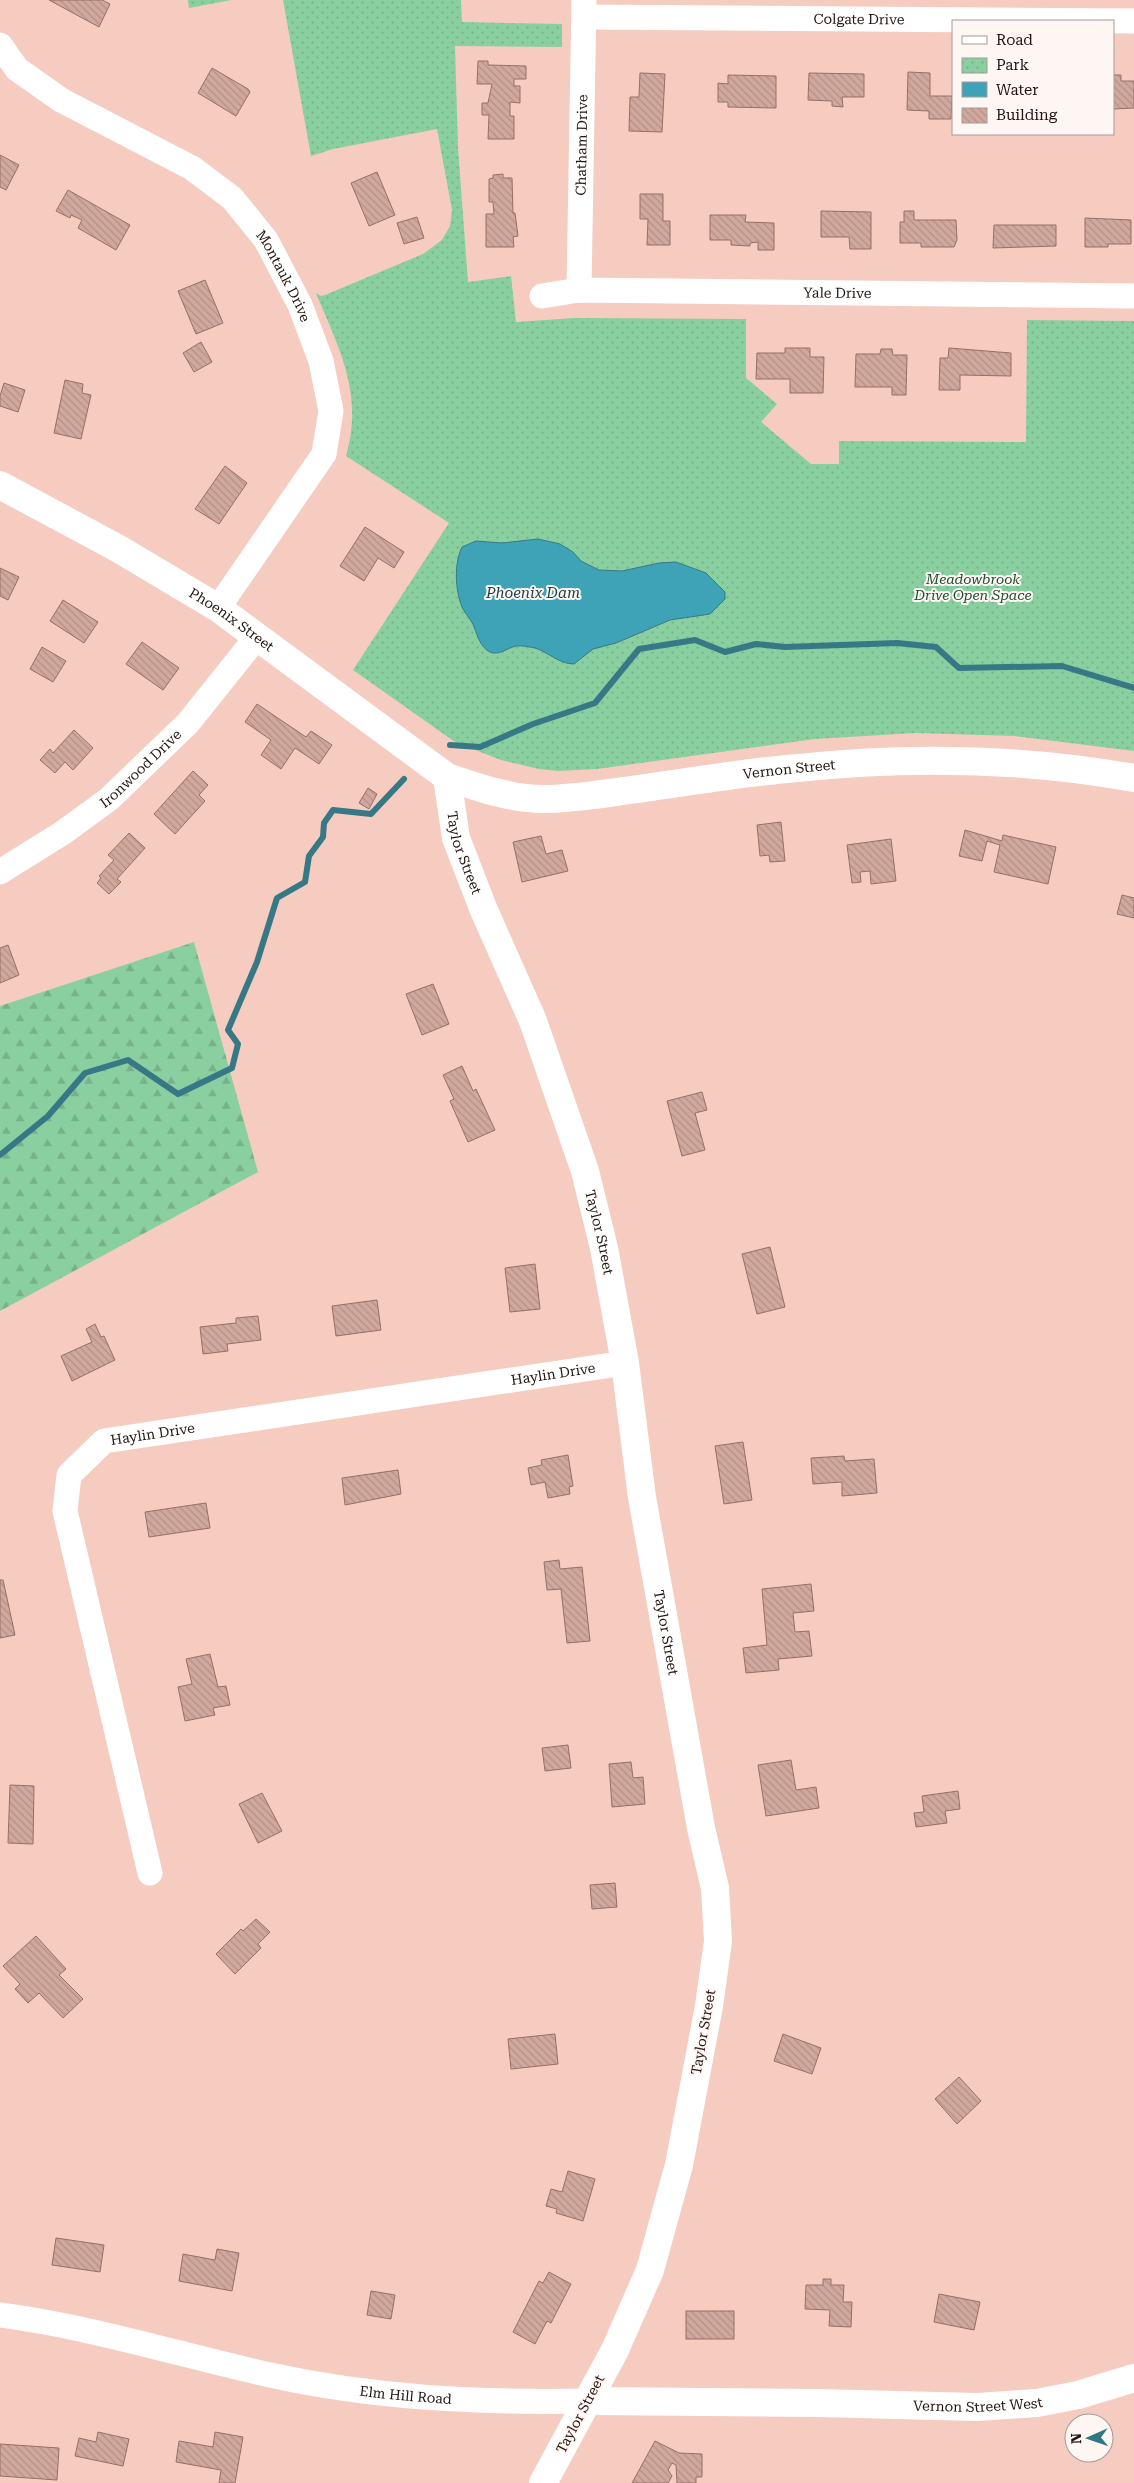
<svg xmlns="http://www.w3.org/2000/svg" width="1134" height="2483" font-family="'Roboto Serif',serif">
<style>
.forest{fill:url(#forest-firs)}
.park{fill:url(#park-dots)}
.water{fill:#3fa3b8;stroke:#377886}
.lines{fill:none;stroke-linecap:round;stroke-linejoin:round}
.stream{stroke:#377886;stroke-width:6}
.building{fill:url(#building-back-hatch);stroke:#956f66}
.street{stroke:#fff;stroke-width:25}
.secondary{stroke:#fff;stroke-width:28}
.labels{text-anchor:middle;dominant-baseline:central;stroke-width:4;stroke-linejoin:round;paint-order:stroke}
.street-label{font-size:14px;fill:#231511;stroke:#fef6f3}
.park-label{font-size:14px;font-style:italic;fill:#1a4e2f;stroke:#fef6f3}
.water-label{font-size:15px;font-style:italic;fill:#234148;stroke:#fef6f3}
</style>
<defs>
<pattern id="forest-firs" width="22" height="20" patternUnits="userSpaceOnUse" patternTransform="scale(1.25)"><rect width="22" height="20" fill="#8acfa0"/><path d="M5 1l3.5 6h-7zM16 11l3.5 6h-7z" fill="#77b189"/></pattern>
<pattern id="park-dots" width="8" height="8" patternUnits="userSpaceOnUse" patternTransform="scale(1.25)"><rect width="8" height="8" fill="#8acfa0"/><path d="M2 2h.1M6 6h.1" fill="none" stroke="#77b189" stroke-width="1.8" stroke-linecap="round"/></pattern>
<pattern id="building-back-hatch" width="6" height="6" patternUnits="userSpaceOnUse" patternTransform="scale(1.25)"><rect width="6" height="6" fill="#d1a89e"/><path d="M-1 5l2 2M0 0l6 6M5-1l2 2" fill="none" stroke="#b39087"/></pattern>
</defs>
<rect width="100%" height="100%" fill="#f6ccc1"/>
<!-- forest -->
<polygon class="forest" points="194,942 258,1172 0,1311 0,1006"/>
<!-- park -->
<g class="park">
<polygon points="188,0 231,0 189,8"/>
<path d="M283,0H461L462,22L562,24V47L455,46L458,148L468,282L511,276L516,322L574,318L746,319V378L777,404L761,422L811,464H839V441L1026,442L1027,320L1134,321V751L1015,736L915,733L815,739L597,769L558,771L539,769L501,760L455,742L353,670L449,523L346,456C364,393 339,349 316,293L321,296L325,295L423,254L442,240L450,226L452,210L437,129L333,149L311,156Z"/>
</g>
<!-- water -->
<path class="water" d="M538,539L560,544L573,552L581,561L599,570L622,571L659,563L676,562L706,573L725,592V599L710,614L670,620L616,643L593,649L574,664C559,664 548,652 535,648C529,647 522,645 516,646C507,648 499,656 490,652C480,647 478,636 474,627C472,620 465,614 462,607C455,589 454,564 462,547L476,541L502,543Z"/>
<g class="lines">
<!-- stream -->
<g class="stream">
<polyline points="450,745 480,747 533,724 595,703 639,649 695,640 725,652 756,644 785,647 897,643 936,647 959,668 1062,666 1134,688"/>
<polyline points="0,1155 48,1116 85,1073 128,1060 178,1094 232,1068 238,1044 228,1030 257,962 277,898 305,882 309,856 323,837 324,823 333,810 371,814 404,779"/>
</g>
</g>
<!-- building -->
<g class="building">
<polygon points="49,0 102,0 110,4 99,27"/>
<polygon points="478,61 488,61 488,65 526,66 526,79 514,79 514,86 520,86 520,103 510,102 510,116 514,116 514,139 488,139 489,115 482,115 482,103 488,103 492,84 477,84"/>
<polygon points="212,68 248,89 250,92 236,116 198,93"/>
<polygon points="908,72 930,73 930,96 952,96 951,119 929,119 929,111 907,110"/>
<polygon points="640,73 665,74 662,132 629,131 630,97 639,97"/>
<polygon points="809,73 864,74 864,97 842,97 843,107 832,106 832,101 808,100"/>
<polygon points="728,75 776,76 776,108 728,107 728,102 718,102 718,83 728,84"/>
<polygon points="1113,75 1121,75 1121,81 1134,81 1134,108 1113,109"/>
<polygon points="0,155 19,165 6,190 0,187"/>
<polygon points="377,172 395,215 369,226 351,183"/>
<polygon points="503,174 503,178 512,178 513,213 515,213 518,236 513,237 514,247 486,247 486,214 494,214 493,202 489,202 489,179 493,178 493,175"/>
<polygon points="68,190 130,225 116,250 78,228 82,220 71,215 70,218 56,211"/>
<polygon points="640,194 663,194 663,221 670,221 670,245 647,245 648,219 640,219"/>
<polygon points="821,211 871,212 871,249 850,249 849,237 821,237"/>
<polygon points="904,211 914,211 914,220 956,220 957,240 954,247 921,247 921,243 900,243 900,222 904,222"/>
<polygon points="710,215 746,215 745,222 774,223 774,250 758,250 758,242 750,243 750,246 731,245 731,240 710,240"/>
<polygon points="417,217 424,238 404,244 397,223"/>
<polygon points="1085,218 1131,220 1131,244 1108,244 1108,247 1085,247"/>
<polygon points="994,225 1056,225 1056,246 993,248"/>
<polygon points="205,280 223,323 196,334 178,291"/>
<polygon points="201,342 212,362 194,372 183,353"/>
<polygon points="785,348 810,348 810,357 824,357 823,393 790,393 790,379 756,379 757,353 785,353"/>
<polygon points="949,348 1011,353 1011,376 960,375 960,390 939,390 940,358 948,358"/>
<polygon points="881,349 892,349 893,355 907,355 906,395 892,395 892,387 855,387 856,354 880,354"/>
<polygon points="65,380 83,384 82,393 91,395 81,439 54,433"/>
<polygon points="4,383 25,390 18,412 0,406 0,396"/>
<polygon points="225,466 247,483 219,524 195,509"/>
<polygon points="365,527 404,552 394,568 378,558 364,581 340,566"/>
<polygon points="0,568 19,577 8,600 0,596"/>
<polygon points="63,600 98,622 84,643 50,621"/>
<polygon points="142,642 179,668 163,690 126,664"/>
<polygon points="42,647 66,661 53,682 30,669"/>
<polygon points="257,704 306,737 311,731 332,745 319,764 295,748 281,769 261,755 271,740 245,722"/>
<polygon points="74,730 93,748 73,770 65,762 55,773 40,760 50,749 53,753"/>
<polygon points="193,771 208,785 199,795 205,801 175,834 154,814"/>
<polygon points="368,788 377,794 369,809 359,803"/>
<polygon points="781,822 785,861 770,862 769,855 760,856 757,825"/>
<polygon points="965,830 1002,841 1003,835 1056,847 1048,884 994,872 1000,845 987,841 982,861 959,856"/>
<polygon points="129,833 145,848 117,879 121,882 109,894 97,883 101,878 99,876 114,860 108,855"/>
<polygon points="541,836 546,854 562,850 568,871 522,882 513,842"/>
<polygon points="891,839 896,881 871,884 870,871 860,872 861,882 852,883 847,845"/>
<polygon points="1122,895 1134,898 1134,918 1117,914"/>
<polygon points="8,945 19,975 0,983 0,948"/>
<polygon points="433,984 449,1024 422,1035 406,994"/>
<polygon points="462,1066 473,1091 476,1089 495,1130 468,1142 450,1101 454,1099 443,1075"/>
<polygon points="702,1092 707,1110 695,1113 705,1150 682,1156 667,1101"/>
<polygon points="770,1247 785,1307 757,1314 742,1254"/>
<polygon points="535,1264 540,1309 510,1312 505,1268"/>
<polygon points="377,1300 381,1330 336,1336 332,1306"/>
<polygon points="258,1316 261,1340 227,1344 228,1351 203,1354 200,1327 236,1323 236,1318"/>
<polygon points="95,1324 101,1337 104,1336 115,1360 72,1381 61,1356 92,1342 86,1329"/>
<polygon points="743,1442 752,1500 724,1504 715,1446"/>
<polygon points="568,1455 573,1486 569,1487 570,1494 548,1498 545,1482 531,1485 528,1468 542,1465 541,1460"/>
<polygon points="844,1456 845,1461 874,1459 877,1493 842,1496 842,1482 813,1484 811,1458"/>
<polygon points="398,1470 401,1494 345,1505 342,1478"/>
<polygon points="206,1503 210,1528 149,1537 145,1512"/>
<polygon points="559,1560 560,1569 582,1567 590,1641 567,1643 561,1589 547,1590 544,1562"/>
<polygon points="0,1580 3,1580 15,1635 0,1638"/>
<polygon points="811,1584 814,1611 793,1613 795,1632 809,1631 812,1656 778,1659 779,1670 746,1673 743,1648 767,1645 762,1589"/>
<polygon points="210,1654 218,1687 226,1686 230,1705 213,1708 215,1715 185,1721 178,1687 192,1684 186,1659"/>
<polygon points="568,1745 571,1768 545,1771 542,1748"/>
<polygon points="791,1760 796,1790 816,1787 819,1808 766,1816 758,1765"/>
<polygon points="631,1762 633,1778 643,1777 645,1804 612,1807 609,1764"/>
<polygon points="10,1785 34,1786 33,1844 8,1843"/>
<polygon points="958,1791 960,1809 945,1811 947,1823 916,1827 914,1813 924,1812 922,1796"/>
<polygon points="262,1793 282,1831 258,1843 239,1804"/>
<polygon points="615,1883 617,1907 592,1909 590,1885"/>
<polygon points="256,1919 270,1932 258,1944 261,1948 235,1974 216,1954 241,1929 243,1931"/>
<polygon points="36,1936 66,1969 59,1975 83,1999 63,2018 39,1993 28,2003 15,1989 20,1984 3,1966"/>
<polygon points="555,2034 558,2064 511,2069 508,2039"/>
<polygon points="783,2034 821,2048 812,2074 774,2061"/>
<polygon points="959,2077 981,2101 957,2124 935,2099"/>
<polygon points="568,2171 595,2179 583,2221 556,2213 557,2209 546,2206 551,2189 562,2192"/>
<polygon points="56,2238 104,2245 100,2272 52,2265"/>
<polygon points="217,2249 239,2253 232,2291 179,2281 183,2254 215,2260"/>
<polygon points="549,2272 571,2284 551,2323 547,2321 535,2344 513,2332 539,2281 543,2283"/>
<polygon points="823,2279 831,2279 831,2285 844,2285 843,2302 852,2302 851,2327 829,2326 830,2310 805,2309 806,2285 823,2285"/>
<polygon points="371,2291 395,2295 391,2319 367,2315"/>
<polygon points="939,2294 980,2302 974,2330 934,2322"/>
<rect x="686" y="2311" width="48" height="28"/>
<polygon points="98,2432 129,2439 123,2466 75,2456 79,2438 96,2442"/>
<polygon points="215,2432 243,2437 235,2483 219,2483 221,2470 176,2462 179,2441 213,2447"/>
<polygon points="655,2441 679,2453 702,2454 702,2477 696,2477 696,2483 677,2483 676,2465 672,2463 668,2470 672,2476 668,2483 632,2483"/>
<polygon points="0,2444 59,2448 57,2480 0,2476"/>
</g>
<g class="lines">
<!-- street -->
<g class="street">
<path id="s1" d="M584,17L1134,21"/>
<path id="s2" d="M0,45L17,69L61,100L192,168L232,198L266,240L300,305L321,361L331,411L324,454L218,608"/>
<path id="s3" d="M579,290L584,0"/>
<path id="s4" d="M542,296L579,290L1134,296"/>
<path id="s5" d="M0,872L64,832L109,799L188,723L256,638"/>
<path id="s6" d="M150,1873L65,1511L69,1475L104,1441L625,1363"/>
<path id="s7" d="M0,2315C92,2327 180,2355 270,2375C374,2398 480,2403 587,2401"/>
</g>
<!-- secondary -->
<g class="secondary">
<path id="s8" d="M0,485L119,549L218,608L447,777C477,787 511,799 543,799C572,799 601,794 630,790C682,783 734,774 787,769C905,756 1018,757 1134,778"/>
<path id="s9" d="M447,777L456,838L483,908L533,1021L585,1171L604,1248L625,1363L642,1497L701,1828L715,1888L718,1941L709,2006L679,2165L650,2270L615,2350L543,2483"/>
<path id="s10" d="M587,2401L818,2403L977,2407L1037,2403L1078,2395L1134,2378"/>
</g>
</g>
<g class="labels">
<!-- street labels -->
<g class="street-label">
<text stroke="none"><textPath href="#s1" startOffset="275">Colgate Drive</textPath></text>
<text stroke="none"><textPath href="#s3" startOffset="145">Chatham Drive</textPath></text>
<text stroke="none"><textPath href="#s2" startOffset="375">Montauk Drive</textPath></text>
<text stroke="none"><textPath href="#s4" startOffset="296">Yale Drive</textPath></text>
<text stroke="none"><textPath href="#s8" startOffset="268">Phoenix Street</textPath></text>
<text stroke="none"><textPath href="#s5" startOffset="175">Ironwood Drive</textPath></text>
<text stroke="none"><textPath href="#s8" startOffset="882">Vernon Street</textPath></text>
<text stroke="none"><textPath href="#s9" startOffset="78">Taylor Street</textPath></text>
<text stroke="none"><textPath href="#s9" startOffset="482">Taylor Street</textPath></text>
<text stroke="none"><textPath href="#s6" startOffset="911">Haylin Drive</textPath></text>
<text stroke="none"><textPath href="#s6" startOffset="506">Haylin Drive</textPath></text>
<text stroke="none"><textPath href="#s9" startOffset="888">Taylor Street</textPath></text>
<text transform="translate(703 2032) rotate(-80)">Taylor Street</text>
<text stroke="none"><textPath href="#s7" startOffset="414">Elm Hill Road</textPath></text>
<text stroke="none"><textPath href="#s10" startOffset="391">Vernon Street West</textPath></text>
<text transform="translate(580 2414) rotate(-62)">Taylor Street</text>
</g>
<!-- park labels -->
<g class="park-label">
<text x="973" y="579">Meadowbrook<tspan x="973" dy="16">Drive Open Space</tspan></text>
</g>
<!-- water labels -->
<g class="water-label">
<text x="533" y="593">Phoenix Dam</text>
</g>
</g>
<!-- legend -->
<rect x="952" y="20" width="162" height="115" fill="#fef6f3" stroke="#a69c99"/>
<rect x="962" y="36" width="25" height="8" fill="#ffffff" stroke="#a69c99"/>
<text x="996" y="45" font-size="15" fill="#231511">Road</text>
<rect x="962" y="58" width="25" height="15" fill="url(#park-dots)" stroke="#a69c99"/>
<text x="996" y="70" font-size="15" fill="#231511">Park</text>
<rect x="962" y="82" width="25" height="15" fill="#3fa3b8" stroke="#a69c99"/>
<text x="996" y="95" font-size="15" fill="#231511">Water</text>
<rect x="962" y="108" width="25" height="15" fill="url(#building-back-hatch)" stroke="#a69c99"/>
<text x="996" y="120" font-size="15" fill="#231511">Building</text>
<!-- north arrow -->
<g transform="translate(1089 2438) rotate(268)"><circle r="24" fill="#fef6f3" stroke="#a69c99"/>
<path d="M0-4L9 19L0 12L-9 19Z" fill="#317685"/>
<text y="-8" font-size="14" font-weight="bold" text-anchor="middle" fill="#231511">N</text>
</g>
</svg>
